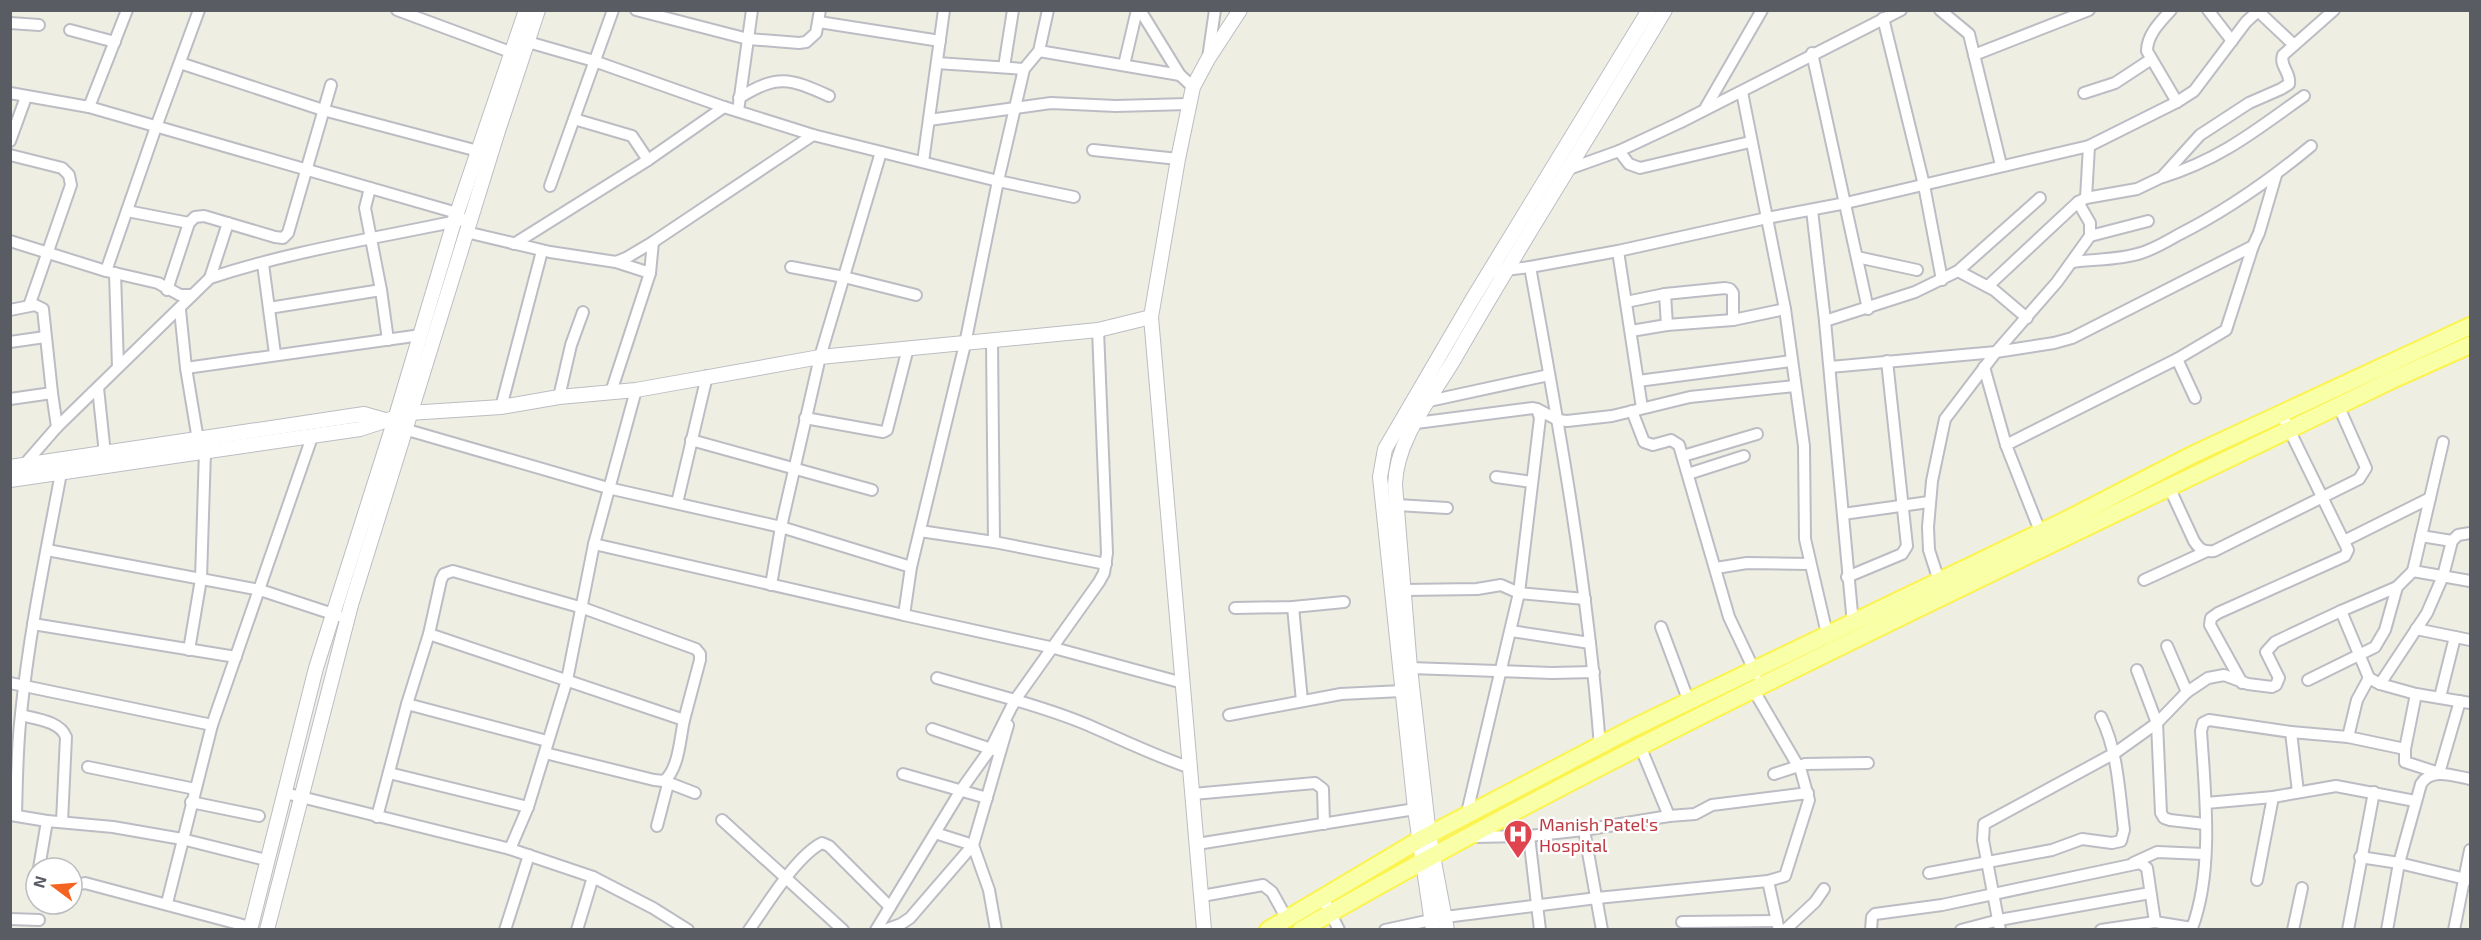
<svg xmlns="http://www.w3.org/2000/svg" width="2481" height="940" font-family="'Exo 2',sans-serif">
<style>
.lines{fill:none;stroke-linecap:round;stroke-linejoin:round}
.minor-casing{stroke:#bcbdc4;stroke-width:14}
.tertiary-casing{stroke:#bcbdc4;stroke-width:16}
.primary-casing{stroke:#fbf34e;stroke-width:20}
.minor{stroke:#fff;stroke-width:10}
.tertiary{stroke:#fff;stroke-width:14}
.primary{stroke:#f9ffa6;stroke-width:16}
.labels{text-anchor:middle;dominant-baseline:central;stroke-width:5;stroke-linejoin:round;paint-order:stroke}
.health-label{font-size:18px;fill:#be3a42;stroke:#fff;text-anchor:start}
</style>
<rect width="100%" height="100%" fill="#eeeee2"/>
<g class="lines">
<!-- minor casing -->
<g class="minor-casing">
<g id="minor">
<polyline points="397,10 513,53"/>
<polyline points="636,10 748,39 799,43 806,42 816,33 820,10"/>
<polyline points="1048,10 1039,51 1024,69 998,181 1074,197"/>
<polyline points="1140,10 1180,75 1193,87"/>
<polyline points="1940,10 1969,34 2001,165"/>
<path d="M2171,10C2160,22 2147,35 2147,51L2177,102"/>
<polyline points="2208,10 2232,41"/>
<polyline points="2258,11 2293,44"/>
<polyline points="1883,18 1924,185 1942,280"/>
<polyline points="819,22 940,41"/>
<polyline points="10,23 39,25"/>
<polyline points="70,30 115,42"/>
<polyline points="521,40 594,61 724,107 813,135 998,181 965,344 911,567 904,615 1054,648 1183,683"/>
<polyline points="1039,51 1180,75"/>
<polyline points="1812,53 1868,309"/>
<polyline points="1974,55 2089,10"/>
<polyline points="1208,58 1215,10"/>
<polyline points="180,63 323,110 478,151"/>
<polyline points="937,63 1024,69"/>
<polyline points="1124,65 1137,10"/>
<polyline points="1004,67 1013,10"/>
<polyline points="1742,92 1785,309 1804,446 1805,539 1828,638"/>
<polyline points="10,93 89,107 457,213"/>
<polyline points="2084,93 2115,83 2150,60"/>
<path d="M739,98C778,74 789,78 829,96"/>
<polyline points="89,107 127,10"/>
<polyline points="1706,107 1762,10"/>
<polyline points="738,111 752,10"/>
<polyline points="574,119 632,136 648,160"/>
<polyline points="929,120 1051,103 1116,106 1188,104"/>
<polyline points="10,141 26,97"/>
<polyline points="1093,150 1178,159"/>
<polyline points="1619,151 1629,164 1640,168 1750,142"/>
<polyline points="10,155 62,168 69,175 71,185 29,306"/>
<polyline points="923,162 944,10"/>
<polyline points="1566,170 1619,151 1681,122 1901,10"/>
<path d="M2163,177C2221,159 2256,130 2304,96"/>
<polyline points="550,186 613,10"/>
<polyline points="370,188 365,208 381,290 388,340"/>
<polyline points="2086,198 2089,146"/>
<polyline points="1812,210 1825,321 1853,624"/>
<polyline points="127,211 189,223"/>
<polyline points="466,232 550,252 616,262 626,258 653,242 813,135"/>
<polyline points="2090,236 2148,221"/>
<polyline points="10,241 106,271 158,283 180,295 192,295"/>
<polyline points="514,244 648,160 724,107"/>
<polyline points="1618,251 1642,408"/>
<polyline points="1857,257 1917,270"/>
<polyline points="616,262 650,273 653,242"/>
<path d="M2073,262C2095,259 2120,260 2141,253C2154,249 2166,242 2178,235C2226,211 2270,180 2311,146"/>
<polyline points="263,264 275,354"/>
<polyline points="791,267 844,277 916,295"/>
<path d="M1530,267C1559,426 1588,586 1600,747"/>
<polyline points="106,271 156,127 199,10"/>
<polyline points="1958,271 1994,290 2027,318"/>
<polyline points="1489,272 1530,267 1618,251 1767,218 1846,203 2089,146 2177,102 2194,91 2246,22 2259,10"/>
<polyline points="115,273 118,367"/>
<polyline points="210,278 228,223"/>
<path d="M1988,286L2078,202L2086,198L2137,189L2162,177L2200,135L2249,103L2281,89L2289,84C2291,72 2279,66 2283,55L2334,10"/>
<polyline points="167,290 189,223 195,217 204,216 275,237 283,238 288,233 331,85"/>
<polyline points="1665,294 1667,325 1733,320 1785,309"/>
<polyline points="1626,302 1665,294 1725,288 1730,289 1733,293 1733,320"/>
<polyline points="269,308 381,290"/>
<polyline points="10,310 35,305 43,309 52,393 10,399"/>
<polyline points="180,310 186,368 198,440"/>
<polyline points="1825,321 1915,292 1958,271 2040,198"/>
<polyline points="1631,331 1667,325"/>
<polyline points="10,342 45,337"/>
<polyline points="992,342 994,542"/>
<polyline points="2177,359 2195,398"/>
<polyline points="1830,367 1996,352 2054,343 2072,338 2253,246 2259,233 2276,175"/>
<polyline points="1984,367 2006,445 2040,531"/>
<polyline points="186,368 421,335"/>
<polyline points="1638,381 1791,361"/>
<polyline points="98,388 105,454"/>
<polyline points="611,392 650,273"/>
<polyline points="52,393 57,427"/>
<polyline points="559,397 571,345 583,312"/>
<polyline points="1429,401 1549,375"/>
<polyline points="501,407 542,251"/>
<polyline points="1537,409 1558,420 1567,421 1612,416 1690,397 1795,386"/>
<polyline points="1632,411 1644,442 1653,445 1671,440 1679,445 1729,617 1756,674"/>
<polyline points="805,418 883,432 887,430 908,348"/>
<polyline points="1416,423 1533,408 1537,409 1540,418 1519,593 1466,817"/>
<polyline points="404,429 608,488 781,527 911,567"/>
<polyline points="691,440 872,490"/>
<polyline points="2443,442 2413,571 2470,581"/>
<polyline points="2006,445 2177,359 2226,330 2253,246"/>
<polyline points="1683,456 1757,434"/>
<path d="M23,466L57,427L210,278C294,250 384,237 471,218"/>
<polyline points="1688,474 1744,456"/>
<polyline points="1496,477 1532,482"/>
<path d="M2169,487L2194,541C2200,550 2203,552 2214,551L2359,479L2366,468L2338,405"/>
<polyline points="677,503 707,376"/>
<polyline points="1397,505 1447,508"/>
<polyline points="1843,514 1929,502"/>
<polyline points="920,531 994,542 1106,564"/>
<polyline points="2421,536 2452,541"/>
<polyline points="2344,541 2430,498"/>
<polyline points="594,544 904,615"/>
<polyline points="47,550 260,590 339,616"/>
<polyline points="1716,568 1747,563 1810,564"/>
<polyline points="1847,577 1902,554 1907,546 1887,361"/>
<polyline points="2144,580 2205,552"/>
<polyline points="1940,584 1929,550 1928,527 1932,481 1945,419 1996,352 2057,282 2090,236 2090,223 2078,202"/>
<polyline points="771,585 781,527 820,357 881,152"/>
<polyline points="1404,590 1477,589 1501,585 1519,593 1585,599"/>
<polyline points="1293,607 1302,701"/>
<polyline points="1235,608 1293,607 1344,602"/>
<polyline points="2341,611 2397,587"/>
<polyline points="33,624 236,657"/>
<polyline points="1661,627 1689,702"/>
<polyline points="2416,629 2470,640"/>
<polyline points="1511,631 1590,643"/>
<path d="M429,634L684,720C680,738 679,769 664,781L654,780L545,753"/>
<polyline points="2167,646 2187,692"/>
<polyline points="189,650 201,579 205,451"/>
<polyline points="1410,668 1552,673 1594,672"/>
<polyline points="2137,670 2157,723 2161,813 2164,818 2170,820 2205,824"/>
<polyline points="937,678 1015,700"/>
<polyline points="2308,680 2375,647 2385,630 2397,587 2413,571"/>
<polyline points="10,683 212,725"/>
<polyline points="2242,683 2210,625 2211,618 2218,613 2345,556 2348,550 2282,415"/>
<polyline points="2380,684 2427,613 2443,576 2452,541 2458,535 2470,533"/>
<polyline points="2416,694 2405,749 2405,762 2439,773 2460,701"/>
<polyline points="2440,697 2455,637"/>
<polyline points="407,704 429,634 441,580 444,574 453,571 583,608 696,649 700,654 700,660 684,720"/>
<path d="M1013,705L1015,700C1042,708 1071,717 1097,729C1129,743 1158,757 1191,768"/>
<path d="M21,715C36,719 60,721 66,737L62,822"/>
<polyline points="1229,715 1341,694 1402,691"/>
<polyline points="932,729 997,751"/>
<polyline points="2291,732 2298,792"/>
<polyline points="2348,737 2405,749"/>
<polyline points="1640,746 1669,816"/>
<polyline points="88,767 195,789"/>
<polyline points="389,773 528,807"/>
<polyline points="903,774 987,798"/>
<polyline points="1774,774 1805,764 1868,763"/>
<polyline points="664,781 695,793"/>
<polyline points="285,793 510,849 593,877 653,908 688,930"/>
<polyline points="1193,794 1315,783 1323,789 1324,824"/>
<polyline points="191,802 259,816"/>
<polyline points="2206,803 2273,797 2336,786 2415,801"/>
<polyline points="11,815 47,821 113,827 182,839 266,860"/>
<path d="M16,815C17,781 17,747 21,714C29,633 46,553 61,473"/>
<polyline points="377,817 407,704 547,741"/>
<polyline points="722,820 843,930"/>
<polyline points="657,826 668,784"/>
<polyline points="1584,830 1602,930"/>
<polyline points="935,833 973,845 989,890 996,930"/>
<polyline points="1529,836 1540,930"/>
<polyline points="1472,837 1529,836 1584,830 1669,816 1695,814 1712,805 1808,793"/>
<polyline points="1197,844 1415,809"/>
<polyline points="510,849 528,807 567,680 594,544 636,390"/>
<polyline points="2360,857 2399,863 2470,880"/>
<polyline points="2133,863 2157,852 2204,854"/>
<polyline points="39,868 47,821"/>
<path d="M1929,873L2052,850L2082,839L2112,843L2121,841L2124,830C2119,791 2118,752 2101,717"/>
<polyline points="2257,880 2273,797"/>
<polyline points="1768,881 1778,926"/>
<polyline points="72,886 85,883 250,927"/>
<polyline points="1202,896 1263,885 1272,892 1287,919"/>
<polyline points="1323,898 1339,930"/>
<polyline points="167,903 212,725 312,437"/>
<polyline points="1445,917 1597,898 1768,881 1785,876 1809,800 1801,771 1753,689"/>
<polyline points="10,919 39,920"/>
<polyline points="1682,922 1777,921"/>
<polyline points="505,930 529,855"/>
<polyline points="577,930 593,877"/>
<path d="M749,930C767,905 796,856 822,843L829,846L890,907"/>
<polyline points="876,930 961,790 991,748 1015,700 1099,582 1104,573 1107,553 1098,330"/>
<polyline points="885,930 901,924 910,918 973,845 1008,725"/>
<polyline points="1385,930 1431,920"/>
<polyline points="1785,930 1815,902 1824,889"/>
<polyline points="1871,930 1872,917 1875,914 1942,905 2140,863 2147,868 2155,922"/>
<polyline points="1961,930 1999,920 2150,893"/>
<polyline points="2000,930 1983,840 1984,824 2115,753 2157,723 2187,692 2208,678 2224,675 2248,684 2272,687 2276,685 2279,678 2266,652 2275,642 2341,611 2369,678 2380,684 2416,694 2470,703"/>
<path d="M2101,930L2155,922L2192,928C2214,870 2205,792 2201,731L2203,723L2209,720L2291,732L2348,737L2357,700L2369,678"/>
<polyline points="2293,930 2302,888"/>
<polyline points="2348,930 2374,792"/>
<path d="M2387,930L2399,863L2421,784C2431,767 2454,776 2470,779"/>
<polyline points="2454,930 2470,850"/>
</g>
</g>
<!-- tertiary casing -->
<g class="tertiary-casing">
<g id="tertiary">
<polyline points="10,467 364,414 385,420"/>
<polyline points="10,480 360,429 409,413 501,407 559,397 636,390 820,357 1098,330 1151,317"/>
<polyline points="250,930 316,668 396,416 454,222 526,10"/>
<polyline points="267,930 351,605 498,131 538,10"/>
<polyline points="1204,930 1151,317 1178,159 1193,87 1208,59 1240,10"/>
<polyline points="1433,930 1415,809 1380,477 1385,449 1472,300 1649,10"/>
<path d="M1447,930L1429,835L1410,668L1395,485C1396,438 1433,396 1456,356C1523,239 1596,126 1665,10"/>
</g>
</g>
<!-- primary casing -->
<g class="primary-casing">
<g id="primary">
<polyline points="1268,930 1419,840 1631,729 2070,518 2194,454 2470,326"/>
<path d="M1301,930C1532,796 1772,679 2012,563C2140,502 2267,440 2394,379L2470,345"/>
</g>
</g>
<!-- minor -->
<use href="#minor" class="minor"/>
<!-- tertiary -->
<use href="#tertiary" class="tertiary"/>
<!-- primary -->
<use href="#primary" class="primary"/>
</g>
<!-- icons -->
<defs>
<g id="hospital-pin" transform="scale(1.5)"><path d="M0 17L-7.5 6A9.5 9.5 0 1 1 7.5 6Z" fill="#e0444e" stroke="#fff"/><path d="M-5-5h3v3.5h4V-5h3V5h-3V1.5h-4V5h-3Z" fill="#fff"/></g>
</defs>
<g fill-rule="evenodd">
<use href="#hospital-pin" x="1518" y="834"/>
</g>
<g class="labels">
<!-- health labels -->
<g class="health-label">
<text x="1539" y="824">Manish Patel's<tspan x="1539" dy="21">Hospital</tspan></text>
</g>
</g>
<!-- border -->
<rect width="2481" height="940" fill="none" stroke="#5a5c64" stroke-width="24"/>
<!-- north arrow -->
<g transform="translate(54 886) rotate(286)"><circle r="28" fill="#ffffff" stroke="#bdbec1" stroke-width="1.5"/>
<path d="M0-4.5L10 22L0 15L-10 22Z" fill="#f56321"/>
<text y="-9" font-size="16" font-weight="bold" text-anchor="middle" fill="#5a5c64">N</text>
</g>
</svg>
